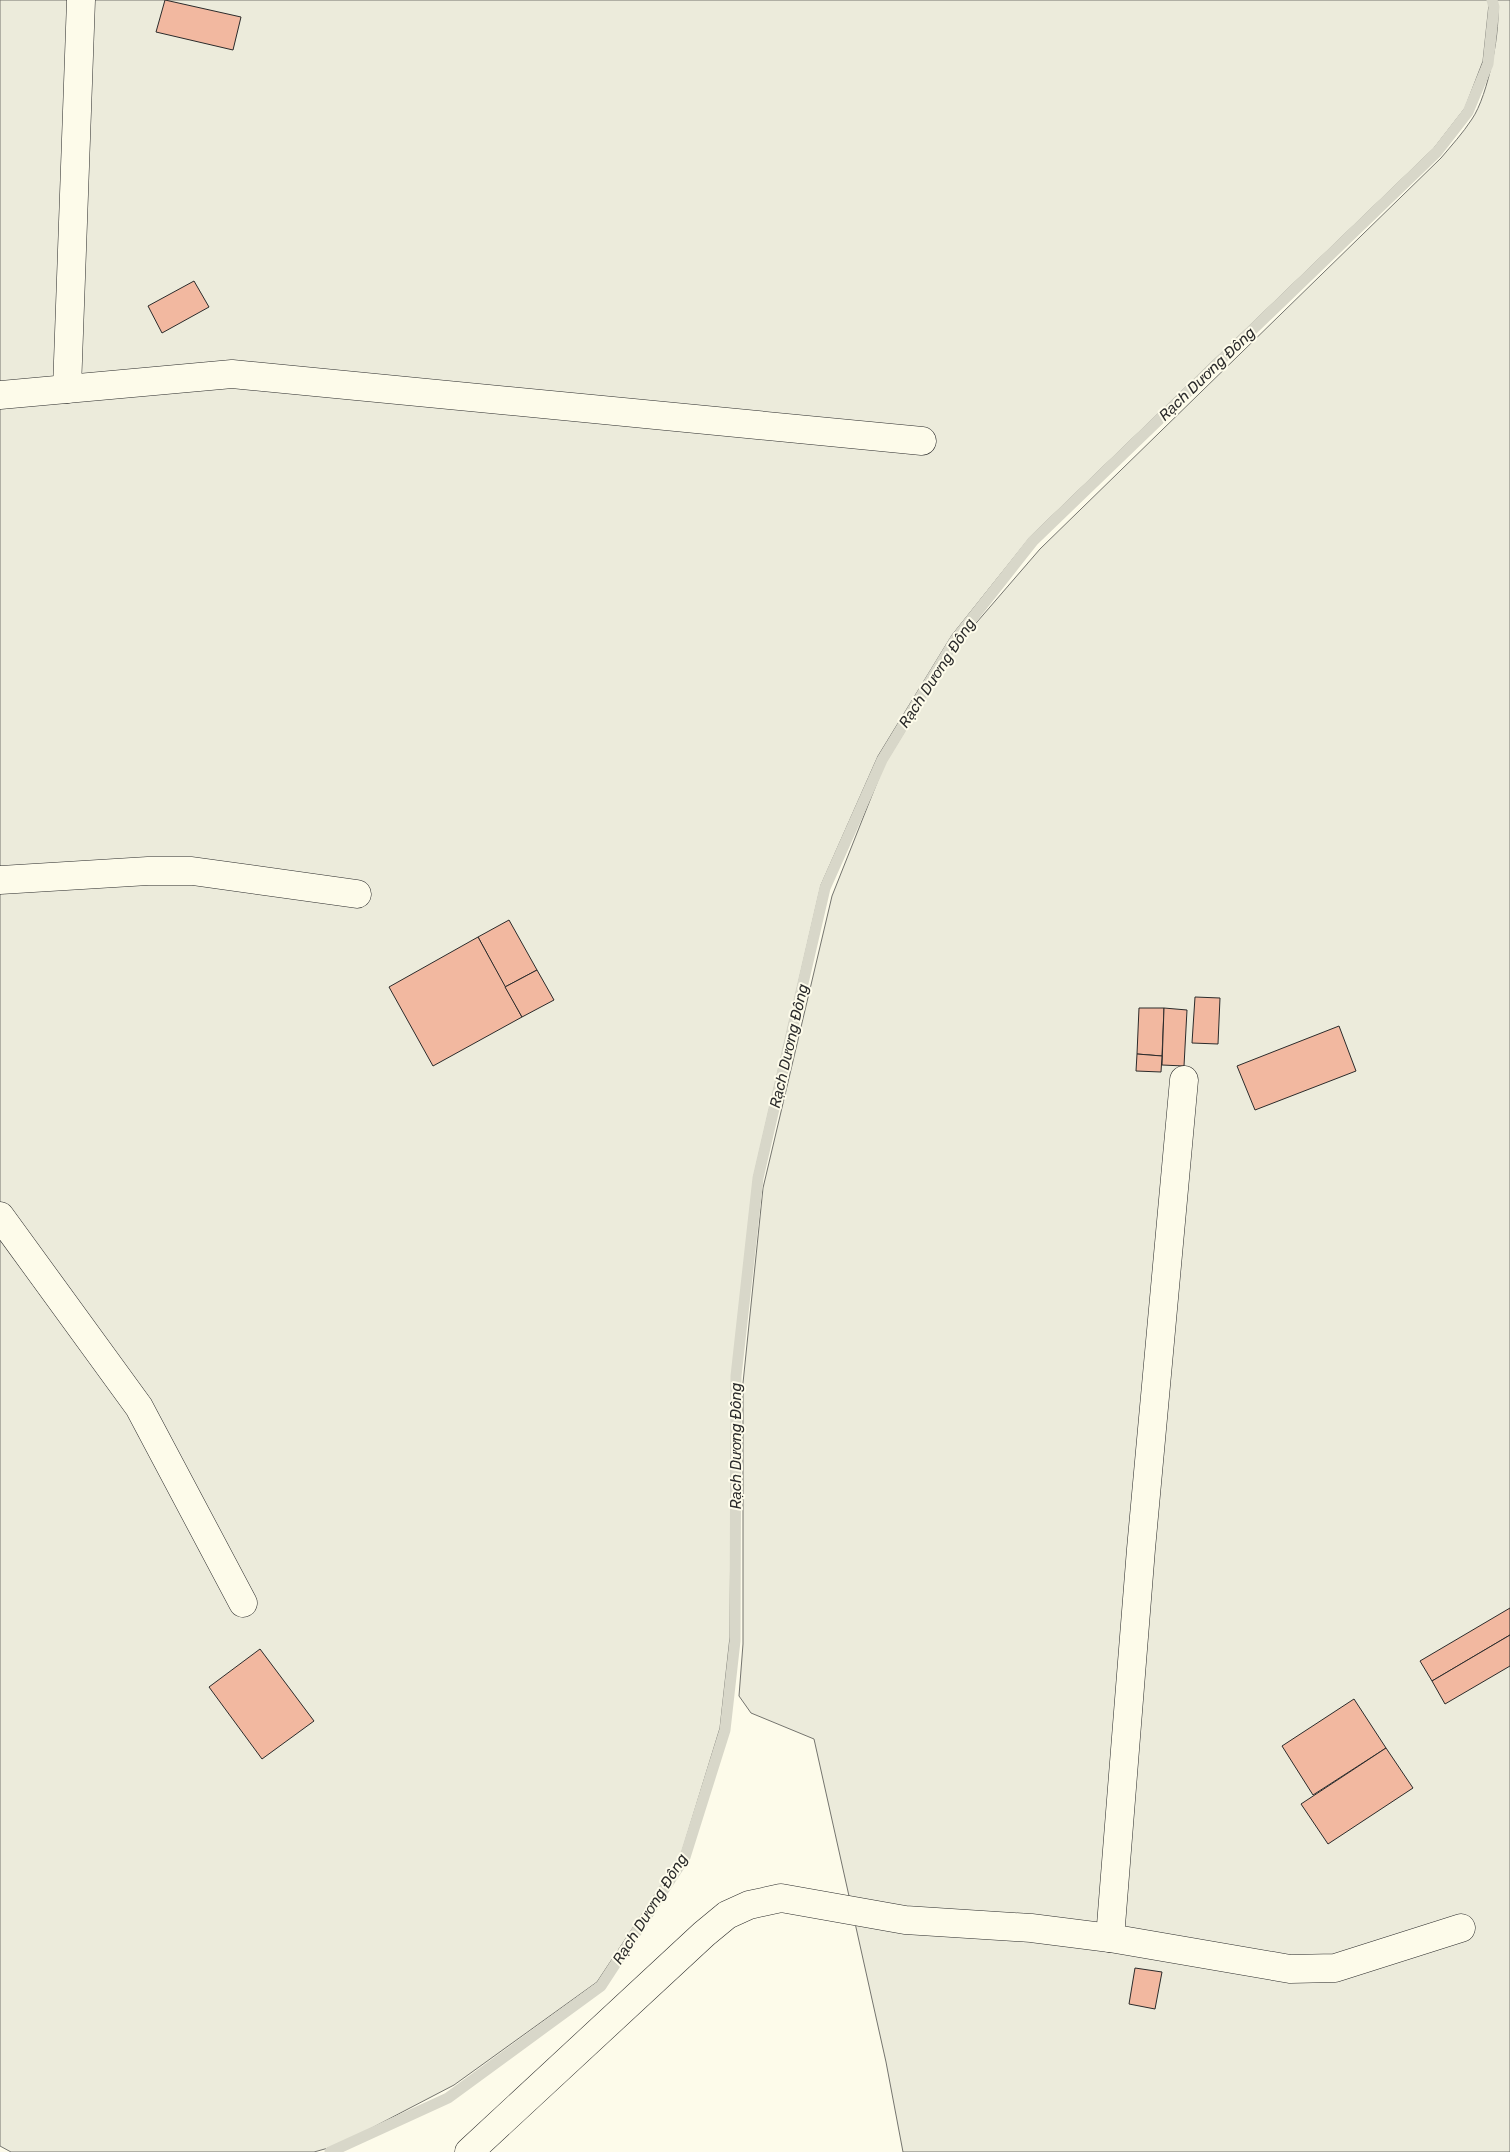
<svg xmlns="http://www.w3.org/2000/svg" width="1510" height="2152" font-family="Rubik,sans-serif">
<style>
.green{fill:#ecebdb;stroke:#74746e}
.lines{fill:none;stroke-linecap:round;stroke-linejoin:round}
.stream{stroke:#d8d7c9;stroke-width:11}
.building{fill:#f2b8a0;stroke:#2b2b2b}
.minor-casing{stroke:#2b2b2b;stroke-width:29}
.minor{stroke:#fdfbea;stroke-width:28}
.labels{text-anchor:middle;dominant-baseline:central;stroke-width:4;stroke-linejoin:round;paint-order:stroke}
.water-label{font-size:15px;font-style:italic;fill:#2b2b2b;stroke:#fdfbea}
</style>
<rect width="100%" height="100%" fill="#fdfbea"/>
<!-- green -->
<g class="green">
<polygon points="0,0 1488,0 1489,4 1483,61 1465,108 1434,148 1031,536 952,635 878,756 821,885 754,1176 732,1375 730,1637 720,1728 681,1855 597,1982 454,2085 339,2145 314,2152 11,2152 0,2146"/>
<path d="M1497,0H1510V2152H903L886,2062L814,1739L751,1713L739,1696L743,1644V1383L763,1188L832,896L884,765L958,644L1040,549L1441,158C1451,146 1463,133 1472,119C1488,96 1502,27 1497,0Z"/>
</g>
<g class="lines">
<!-- stream -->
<polyline class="stream" points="330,2152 448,2098 601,1986 685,1857 725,1730 735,1641 736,1376 758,1178 825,888 882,760 955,640 1033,541 1437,152 1468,112 1488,64 1494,7 1492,0"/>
</g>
<!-- building -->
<g class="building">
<polygon points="165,0 241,17 233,50 156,32"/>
<polygon points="194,281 209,307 162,333 148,306"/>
<polygon points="509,920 537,970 505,987 478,937"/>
<polygon points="478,937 522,1017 433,1066 389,987"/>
<polygon points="537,970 554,1000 522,1017 505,987"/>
<polygon points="1195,997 1220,998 1218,1044 1192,1043"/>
<polygon points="1139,1008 1164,1008 1162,1056 1137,1054"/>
<polygon points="1164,1008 1187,1010 1184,1066 1162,1065"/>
<polygon points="1339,1026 1356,1071 1255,1110 1237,1066"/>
<polygon points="1137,1054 1162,1056 1161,1072 1136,1071"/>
<polygon points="1510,1608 1510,1635 1432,1681 1420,1661"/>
<polygon points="1510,1635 1510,1666 1445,1704 1432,1681"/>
<polygon points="260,1649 314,1721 262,1759 209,1687"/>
<polygon points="1354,1699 1386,1748 1313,1795 1282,1746"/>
<polygon points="1386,1748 1413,1788 1328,1844 1301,1804"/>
<polygon points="1135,1968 1162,1972 1155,2009 1129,2004"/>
</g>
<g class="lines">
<!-- minor casing -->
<g class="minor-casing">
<g id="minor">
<polyline points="67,389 81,0"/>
<polyline points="0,395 232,374 922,441"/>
<polyline points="0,880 148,871 192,871 357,894"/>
<polyline points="0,1216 139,1407 243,1603"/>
<polyline points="1110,1938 1141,1549 1184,1080"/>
<polyline points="469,2152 704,1934 727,1915 749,1905 781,1898 905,1920 1031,1928 1110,1938 1290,1969 1335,1968 1461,1928"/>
</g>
</g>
<!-- minor -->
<use href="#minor" class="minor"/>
</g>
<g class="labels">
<!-- water labels -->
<g class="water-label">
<text transform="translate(1207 374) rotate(-44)">Rạch Dương Đông</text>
<text transform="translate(937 673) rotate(-57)">Rạch Dương Đông</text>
<text transform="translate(789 1046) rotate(-77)">Rạch Dương Đông</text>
<text transform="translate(736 1446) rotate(-90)">Rạch Dương Đông</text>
<text transform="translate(650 1909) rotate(-58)">Rạch Dương Đông</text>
</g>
</g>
</svg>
